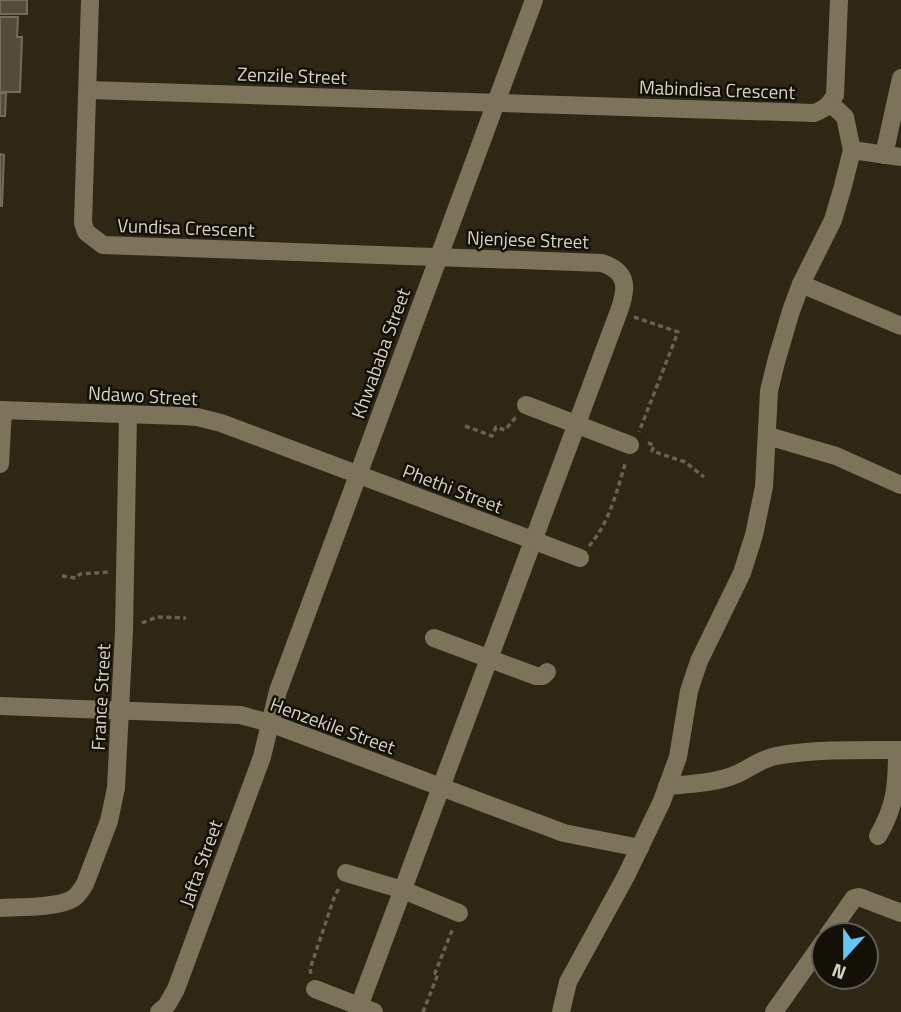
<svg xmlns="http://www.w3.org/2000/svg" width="901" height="1012" font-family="'Titillium Web',sans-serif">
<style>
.building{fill:#534c37;stroke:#746d57;stroke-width:2}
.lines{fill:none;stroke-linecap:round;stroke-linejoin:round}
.path{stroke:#686252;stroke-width:3.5;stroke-dasharray:5 3.5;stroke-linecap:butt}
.minor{stroke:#7c735a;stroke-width:18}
.labels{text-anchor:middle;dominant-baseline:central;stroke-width:5;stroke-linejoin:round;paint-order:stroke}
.street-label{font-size:19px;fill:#d5d1c5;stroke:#131008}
</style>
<rect width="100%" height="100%" fill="#2e2714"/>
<!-- building -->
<g class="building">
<rect x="0" y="0" width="27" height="14"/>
<polygon points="0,17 18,17 17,37 22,37 20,92 0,92"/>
<polygon points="0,93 6,93 5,116 0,116"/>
<polygon points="0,154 4,155 2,206 0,206"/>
</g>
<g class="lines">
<!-- path -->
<g class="path">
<polyline points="634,317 678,332 639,432"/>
<polyline points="465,426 492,436 496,427 505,430 516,417"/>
<polyline points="648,443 654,445 652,451 685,462 704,477"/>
<path d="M589,546C610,522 617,490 626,461"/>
<polyline points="62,576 76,578 80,574 108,572"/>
<polyline points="142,623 157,617 186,618"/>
<polyline points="311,974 310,969 334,898 339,888"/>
<polyline points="423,1012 438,974 435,973 453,928"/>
</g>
<!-- minor -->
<g class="minor">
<path d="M90,0L83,223L86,232L103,245L602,263C629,272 627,289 619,311L357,1012"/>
<path d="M88,90L814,113C825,109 830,105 835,95L839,0"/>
<polyline points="831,104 845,117 852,150 901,157"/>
<polyline points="884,155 901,78"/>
<polyline points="801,284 901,326"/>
<polyline points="526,405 630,445"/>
<polyline points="0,410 182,416 197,417 221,423 580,558"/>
<polyline points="768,436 836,456 901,485"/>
<polyline points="0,464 3,410"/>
<polyline points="434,638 536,676 543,676 547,672"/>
<polyline points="0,706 240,715 270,723 564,833 640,848"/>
<path d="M667,786C689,784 717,783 737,774C750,768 761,759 776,756C814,749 862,750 901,750"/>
<path d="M878,836C896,805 897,785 897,750"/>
<polyline points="346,873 403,890 459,913"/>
<path d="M0,908C19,907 60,908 74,898C79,894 82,889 85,884L109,821L116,788L124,631L128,414"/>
<polyline points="828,935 854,898 859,897 901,913"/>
<polyline points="315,989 374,1012"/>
<polyline points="159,1012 167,1005 176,989 262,757 278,691 534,0"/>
<polyline points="561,1012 568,982 626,876 662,801 678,757 689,691 699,661 742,573 754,535 764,487 769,391 776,362 791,311 801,284 833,220 843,186 852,150"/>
<polyline points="774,1012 824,941"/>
</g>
</g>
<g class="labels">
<!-- street labels -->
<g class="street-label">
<text transform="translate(292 75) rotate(2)">Zenzile Street</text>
<text transform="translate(717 89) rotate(2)">Mabindisa Crescent</text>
<text transform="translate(186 227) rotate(2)">Vundisa Crescent</text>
<text transform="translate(528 239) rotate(2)">Njenjese Street</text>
<text transform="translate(380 353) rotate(-70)">Khwababa Street</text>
<text transform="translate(143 395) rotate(3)">Ndawo Street</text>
<text transform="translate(453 488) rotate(21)">Phethi Street</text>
<text transform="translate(100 697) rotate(-87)">France Street</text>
<text transform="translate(333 725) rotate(20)">Henzekile Street</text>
<text transform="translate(200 863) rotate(-70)">Jafta Street</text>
</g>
</g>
<!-- north arrow -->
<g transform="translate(845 956) rotate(201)"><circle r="33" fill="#131008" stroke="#615d54" stroke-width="2"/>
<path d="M0-5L12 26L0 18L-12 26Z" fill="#69c3f1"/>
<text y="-10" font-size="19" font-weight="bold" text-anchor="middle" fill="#d5d1c5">N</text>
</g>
</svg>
